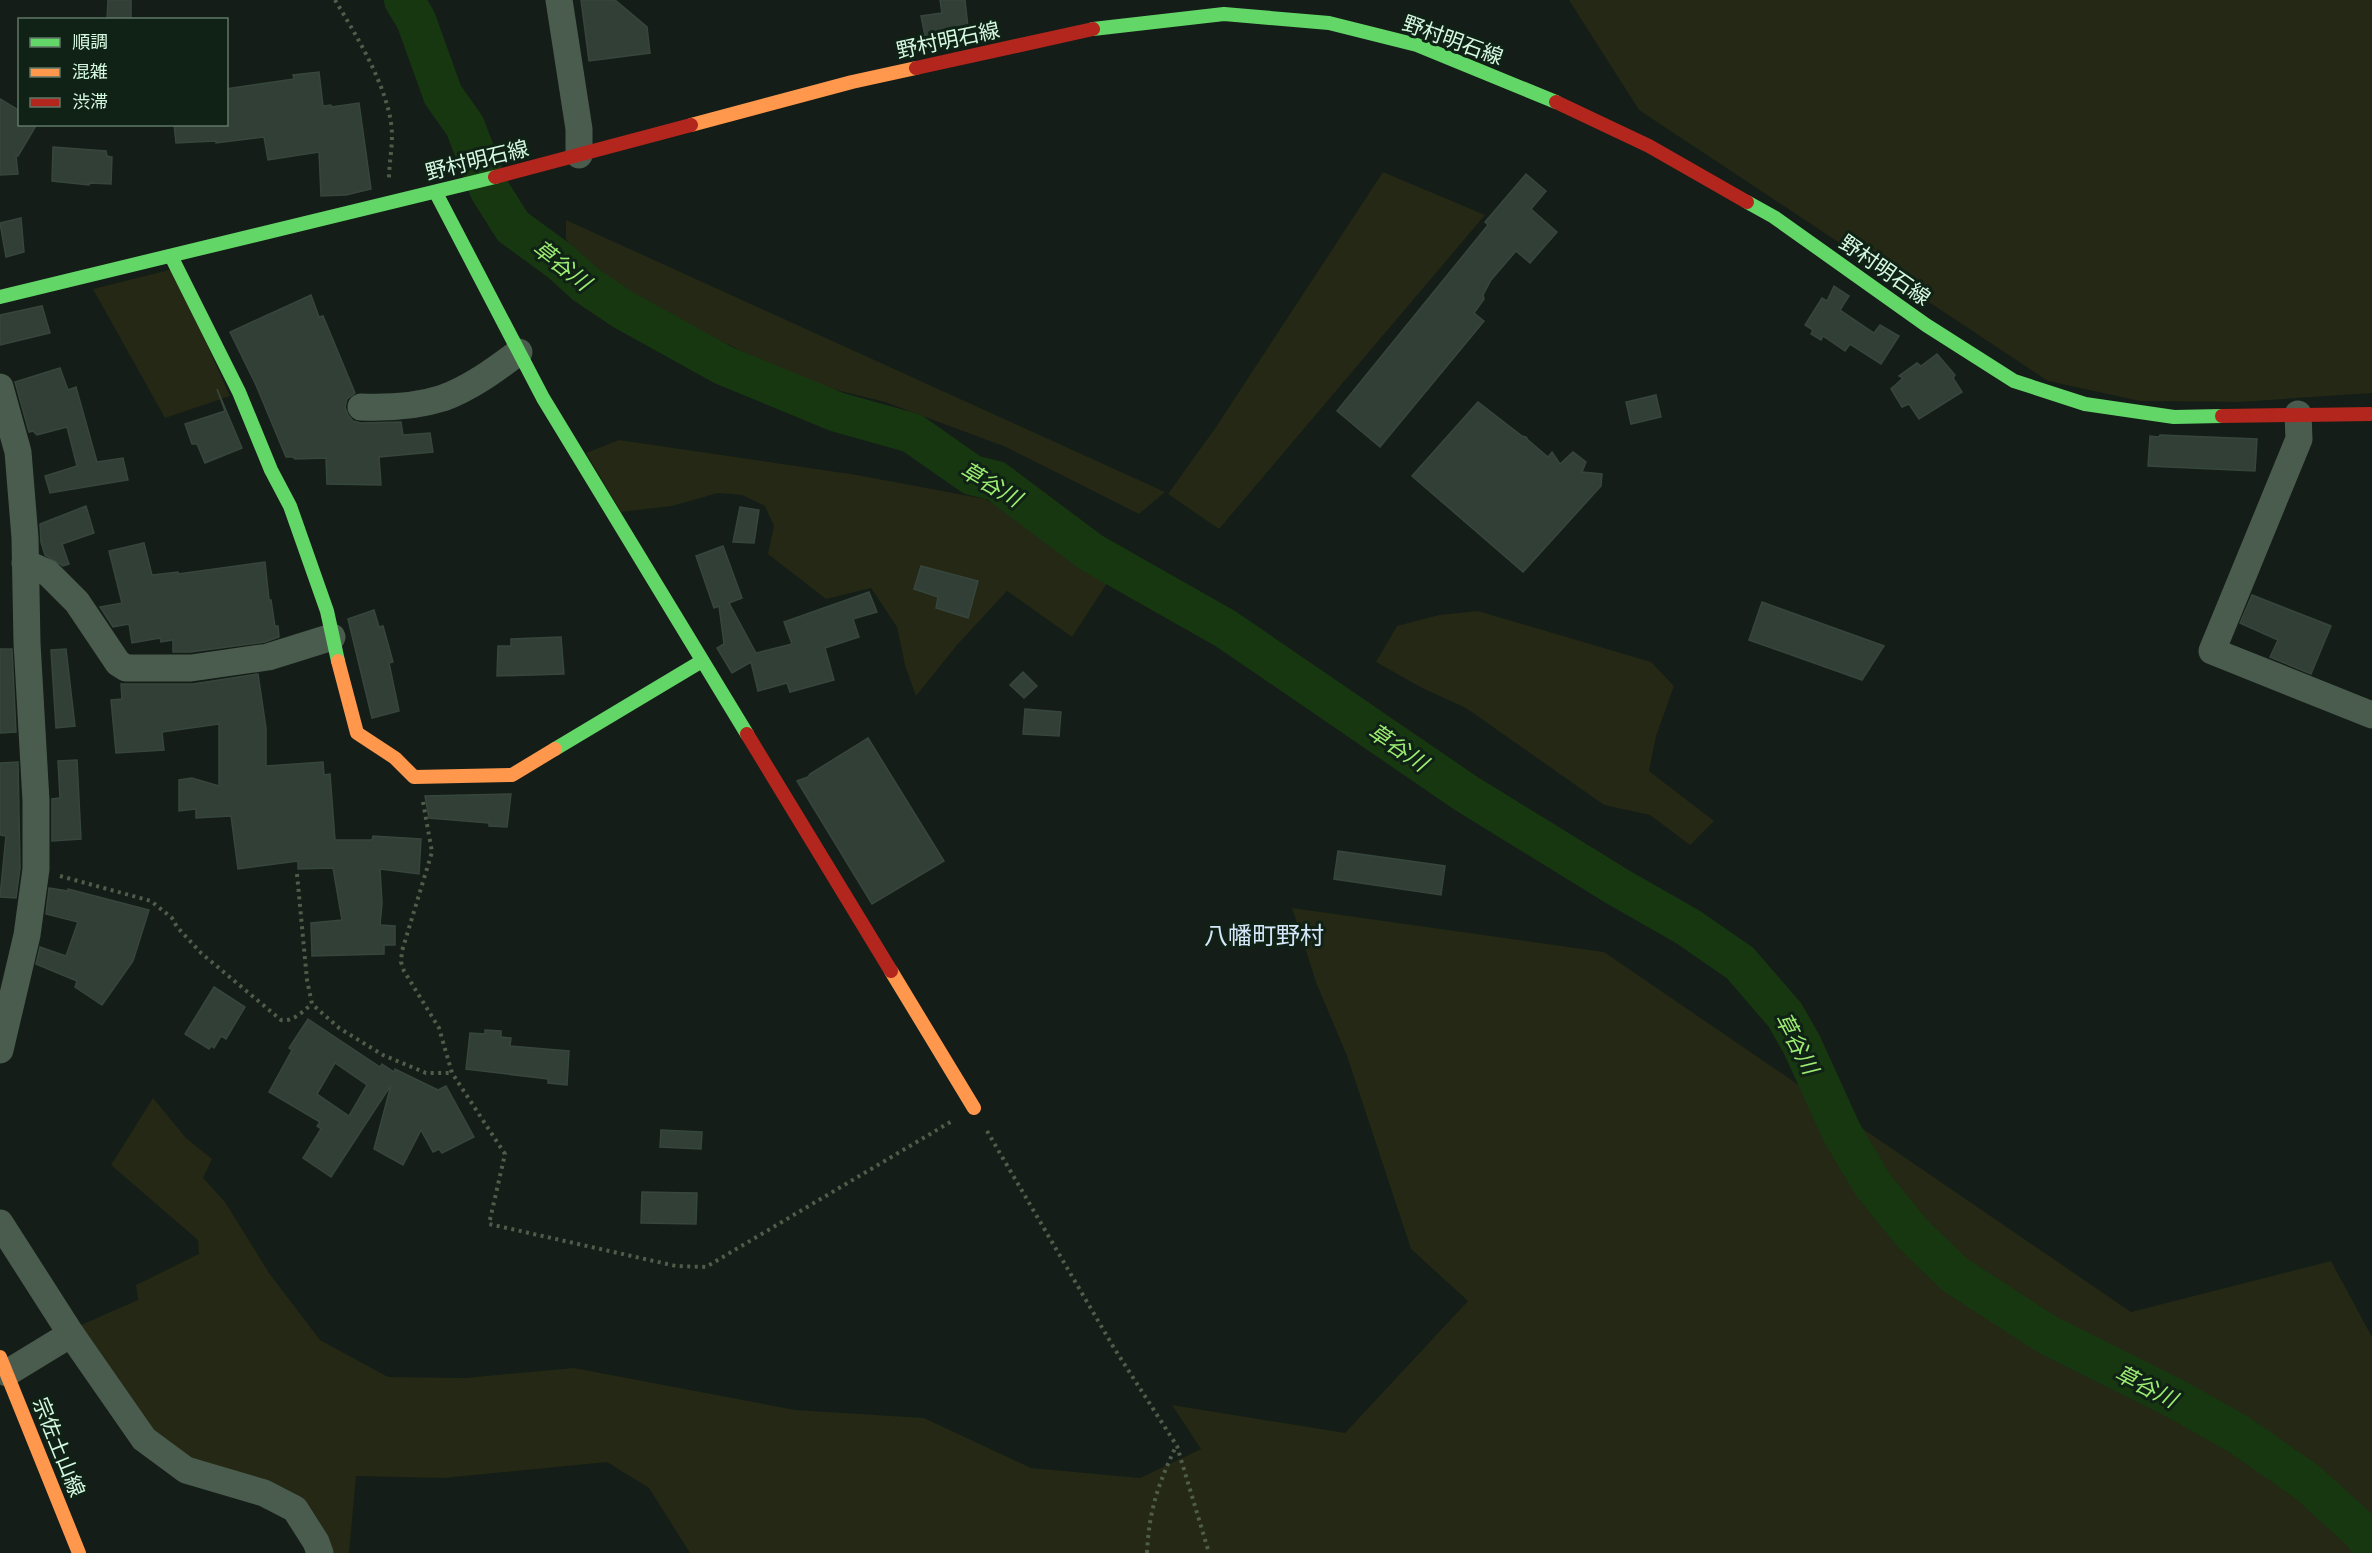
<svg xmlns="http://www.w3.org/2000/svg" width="2372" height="1553" font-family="'PT Sans Narrow','Noto Sans JP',sans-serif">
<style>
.green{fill:#242814}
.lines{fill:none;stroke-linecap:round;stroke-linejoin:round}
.river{stroke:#173711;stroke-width:40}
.building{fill:#323f37;stroke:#37463d;stroke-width:1.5;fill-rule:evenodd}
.path{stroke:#505d4a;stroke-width:4;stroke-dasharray:3 4.5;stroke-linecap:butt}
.street{stroke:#4a5c4e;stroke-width:27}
.fast{stroke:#63d668;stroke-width:14}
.slow{stroke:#ff974d;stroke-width:14}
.jam{stroke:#b3261e;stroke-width:14}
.labels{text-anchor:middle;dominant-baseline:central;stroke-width:6;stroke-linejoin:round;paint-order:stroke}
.street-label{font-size:21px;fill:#d5f9e0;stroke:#102116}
.water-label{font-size:22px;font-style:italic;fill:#9cec71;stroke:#102116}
.quarter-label{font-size:24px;fill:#d7e7fa;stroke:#102116}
</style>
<rect width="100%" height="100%" fill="#141d17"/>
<!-- green -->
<g class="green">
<polygon points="1569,0 2372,0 2372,393 2240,402 2140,401 2048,381 1639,110"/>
<polygon points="1383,172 1485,215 1219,529 1168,494 1216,427"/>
<polygon points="566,220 1165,492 1139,514 1006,447 885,402 808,383 596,281 566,239"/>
<polygon points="173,269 230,396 165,418 93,289"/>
<polygon points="619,440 857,475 985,499 1115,571 1072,637 1007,591 957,645 916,696 905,665 897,627 871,588 826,599 768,554 774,526 765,506 742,495 718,493 672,506 621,512 586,453"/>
<polygon points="1478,611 1651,662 1674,686 1656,736 1649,771 1714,821 1690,845 1650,815 1604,805 1466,708 1422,688 1376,662 1397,626 1439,615"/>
<polygon points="1292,908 1604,952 2131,1312 2331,1261 2372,1337 2372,1553 690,1553 649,1488 607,1462 444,1478 356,1476 349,1553 325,1553 319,1536 154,1441 74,1328 138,1300 136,1285 199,1254 198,1240 111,1165 153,1098 186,1138 212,1159 203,1178 225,1202 269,1273 320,1340 388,1377 465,1378 574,1368 795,1410 924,1418 1031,1468 1140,1478 1201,1449 1172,1405 1345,1433 1468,1301 1411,1249 1347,1056 1316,982"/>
</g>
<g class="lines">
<!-- river -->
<polyline class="river" points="404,0 416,20 443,95 465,126 489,189 513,227 561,262 585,284 622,309 723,365 837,412 912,433 972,475 996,481 1092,553 1226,629 1467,794 1618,887 1688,927 1740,963 1785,1015 1802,1045 1842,1133 1873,1185 1912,1233 1954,1274 2046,1334 2176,1399 2238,1434 2307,1482 2362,1532 2372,1546"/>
</g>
<!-- building -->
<g class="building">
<polygon points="108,0 131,0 131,20 107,20"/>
<polygon points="581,0 615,0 647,27 650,53 589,61"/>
<polygon points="940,0 965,0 969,37 927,46 921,16 942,13"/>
<polygon points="319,72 323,106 331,105 331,107 359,103 371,189 346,195 321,196 319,152 268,160 264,137 216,143 216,141 176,143 174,124 226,124 226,89 294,79 293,75"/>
<polygon points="0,99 20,111 20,124 37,124 18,156 16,156 18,174 0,175"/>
<polygon points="53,147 106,151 107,156 112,157 111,184 90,183 89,185 52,181"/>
<polygon points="1526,174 1546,191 1531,209 1557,232 1530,263 1516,251 1491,280 1483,295 1484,299 1474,313 1484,321 1380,447 1337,411 1488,225 1485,222"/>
<polygon points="21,218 24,252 6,257 0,223"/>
<polygon points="1834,286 1849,296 1840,310 1874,333 1880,325 1899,336 1881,364 1850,344 1845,351 1823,336 1821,340 1811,334 1813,330 1805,325 1822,298 1827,301"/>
<polygon points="311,295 319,317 323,316 355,393 347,399 345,407 348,415 353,421 361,423 401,422 403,435 430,433 433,452 379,457 381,485 327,484 326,458 295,459 293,457 286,457 256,385 230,332"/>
<polygon points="42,306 50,333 0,345 0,315"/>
<polygon points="1937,354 1955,375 1953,378 1962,392 1919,419 1909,404 1902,407 1891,389 1903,378 1899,376 1917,363 1921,366"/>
<polygon points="60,368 68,390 76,387 97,462 123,458 128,480 50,493 45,476 77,466 67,427 37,435 33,431 29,432 15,382"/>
<polygon points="217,389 242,448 205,463 197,444 192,444 185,424 225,411"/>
<polygon points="1656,395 1661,417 1631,424 1626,402"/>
<polygon points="1478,402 1522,436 1526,437 1528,440 1548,457 1552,452 1560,464 1573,452 1586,462 1582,472 1602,474 1601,486 1523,572 1412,476"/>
<polygon points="2160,435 2257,439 2255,471 2148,466 2150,436 2159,437"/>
<polygon points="86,506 94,533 62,544 69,564 63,566 45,555 41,542 40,524"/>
<polygon points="740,507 759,510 754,543 733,542"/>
<polygon points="144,543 152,575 178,572 178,574 265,562 269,600 271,600 275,626 278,626 279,637 265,642 190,652 173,652 173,640 161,642 160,638 132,643 129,624 113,627 100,607 122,603 109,551"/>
<polygon points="723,546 742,598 729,603 756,653 792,644 784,622 869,592 877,612 853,619 859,637 825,648 834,680 790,692 787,683 758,691 751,662 732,673 717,648 724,644 719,606 714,608 696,556"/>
<polygon points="921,566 978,581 968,618 936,608 938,597 914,589"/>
<polygon points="2252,595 2331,626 2311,674 2270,657 2278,640 2240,623"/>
<polygon points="1762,602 1884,646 1862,680 1749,640"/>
<polygon points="374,610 379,627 383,626 393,662 389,663 399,711 372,718 348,619"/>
<polygon points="561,637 564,674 497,676 498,646 511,646 511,639"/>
<polygon points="0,649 12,649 16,732 0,733"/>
<polygon points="66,649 75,726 56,728 51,650"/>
<polygon points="1023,672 1037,686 1024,698 1010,685"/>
<polygon points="258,674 266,728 266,766 323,762 324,775 330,774 335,840 372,840 373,836 421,839 419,874 380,869 382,903 380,925 395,926 395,945 384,945 384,954 312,956 311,923 342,920 333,868 298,869 298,861 238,869 231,816 196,818 196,809 179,811 179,780 192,778 219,786 219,724 162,732 164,750 116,753 111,700 122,699 121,684 193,684"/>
<polygon points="1025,709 1061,712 1059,736 1023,734"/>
<polygon points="868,738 944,861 872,904 797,781 808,777 810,774"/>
<polygon points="77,760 81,839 52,841 52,799 60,798 58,761"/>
<polygon points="18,762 20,868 16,898 0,897 6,836 0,835 0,763"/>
<polygon points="511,794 507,827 489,826 489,823 429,818 425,796"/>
<polygon points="1338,851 1445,866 1441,895 1334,879"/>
<polygon points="49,888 68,891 68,889 149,910 133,961 102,1005 75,987 77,981 36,964 40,947 66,956 78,922 46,914"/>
<polygon points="214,987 245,1007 226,1039 221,1036 214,1048 211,1046 209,1049 185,1034"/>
<path d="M308,1019L380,1067L382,1064L394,1072L395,1069L438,1090L446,1086L474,1137L442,1153L439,1149L433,1152L421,1130L403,1165L374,1149L391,1085L331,1177L303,1158L321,1129L317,1126L320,1122L269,1092L292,1050L289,1048ZM335,1063L367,1085L349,1116L317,1094Z"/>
<polygon points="485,1030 501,1031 501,1037 511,1038 510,1046 569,1051 567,1085 548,1083 548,1079 466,1069 470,1033 485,1034"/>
<polygon points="661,1130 702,1132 701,1149 660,1147"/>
<polygon points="642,1192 697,1193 696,1224 641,1223"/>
</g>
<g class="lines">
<!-- path -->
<g class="path">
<path d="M335,0C356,35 385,82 391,123C394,142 389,160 389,179"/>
<polyline points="423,802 432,852 402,951 401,962 404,971 439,1028 452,1073 505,1154 489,1224 676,1266 706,1267 952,1121"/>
<polyline points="297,874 307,980 312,1004 339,1028 383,1055 426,1073 452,1073"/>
<path d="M60,876L151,901L172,918L177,927L201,953L281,1020C293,1022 302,1012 312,1004"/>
<polyline points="987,1131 1114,1348 1177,1446 1209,1553"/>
<path d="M1147,1553C1149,1510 1158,1485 1176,1446"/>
</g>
<!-- street -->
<g class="street">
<polyline points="559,0 579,129 579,155"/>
<polyline points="0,387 18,452 25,538 27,643 36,801 36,869 27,935 0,1050"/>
<path d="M361,407C387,408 418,406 443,398C471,388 496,369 519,352"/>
<polyline points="2298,414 2299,439 2212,651 2372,715"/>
<polyline points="25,563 48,573 77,602 118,663 126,668 191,668 268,657 332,637"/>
<polyline points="0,1223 71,1334 144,1439 186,1470 264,1493 295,1509 316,1542 320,1553"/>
<polyline points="7,1373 71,1334"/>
</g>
<!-- fast -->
<g class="fast">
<polyline points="1093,29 1224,14 1329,23 1417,45 1556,102"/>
<polyline points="436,193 543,398 747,734"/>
<polyline points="1747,202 1774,217 1926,325 2014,381 2085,404 2174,417 2222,416"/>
<polyline points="171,256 239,392 271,470 290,506 327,611 338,661"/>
<polyline points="0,297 495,177"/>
<polyline points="555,749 702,661"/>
</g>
<!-- slow -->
<g class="slow">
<polyline points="691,125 852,82 916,68"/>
<polyline points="338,661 357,733 395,758 414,777 512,775 555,749"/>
<polyline points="891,971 974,1108"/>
<polyline points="0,1357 79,1553"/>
</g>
<!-- jam -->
<g class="jam">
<polyline points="916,68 1093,29"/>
<polyline points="1556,102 1649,146 1747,202"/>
<polyline points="495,177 691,125"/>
<polyline points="2222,416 2372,414"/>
<polyline points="747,734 891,971"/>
</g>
</g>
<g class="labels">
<!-- street labels -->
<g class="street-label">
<text transform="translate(948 40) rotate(-12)">野村明石線</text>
<text transform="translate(1453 40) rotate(20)">野村明石線</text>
<text transform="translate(477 160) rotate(-14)">野村明石線</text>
<text transform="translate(1885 270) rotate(35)">野村明石線</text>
<text transform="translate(59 1447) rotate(68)">宗佐土山線</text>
</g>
<!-- water labels -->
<g class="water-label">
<text transform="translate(562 265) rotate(38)">草谷川</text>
<text transform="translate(991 484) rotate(30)">草谷川</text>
<text transform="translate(1398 747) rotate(34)">草谷川</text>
<text transform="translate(1797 1043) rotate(62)">草谷川</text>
<text transform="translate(2146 1386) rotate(27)">草谷川</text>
</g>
<!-- quarter labels -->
<g class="quarter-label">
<text x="1264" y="935">八幡町野村</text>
</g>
</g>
<!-- legend -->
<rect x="18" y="18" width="210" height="108" fill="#102116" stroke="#5f7767" stroke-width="1.5"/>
<rect x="30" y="38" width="30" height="9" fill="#63d668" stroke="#5f7767" stroke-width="1.5"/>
<text x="72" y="48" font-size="18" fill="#d5f9e0">順調</text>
<rect x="30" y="68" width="30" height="9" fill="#ff974d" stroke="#5f7767" stroke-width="1.5"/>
<text x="72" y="78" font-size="18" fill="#d5f9e0">混雑</text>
<rect x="30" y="98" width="30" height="9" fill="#b3261e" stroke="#5f7767" stroke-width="1.5"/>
<text x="72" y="108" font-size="18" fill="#d5f9e0">渋滞</text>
</svg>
